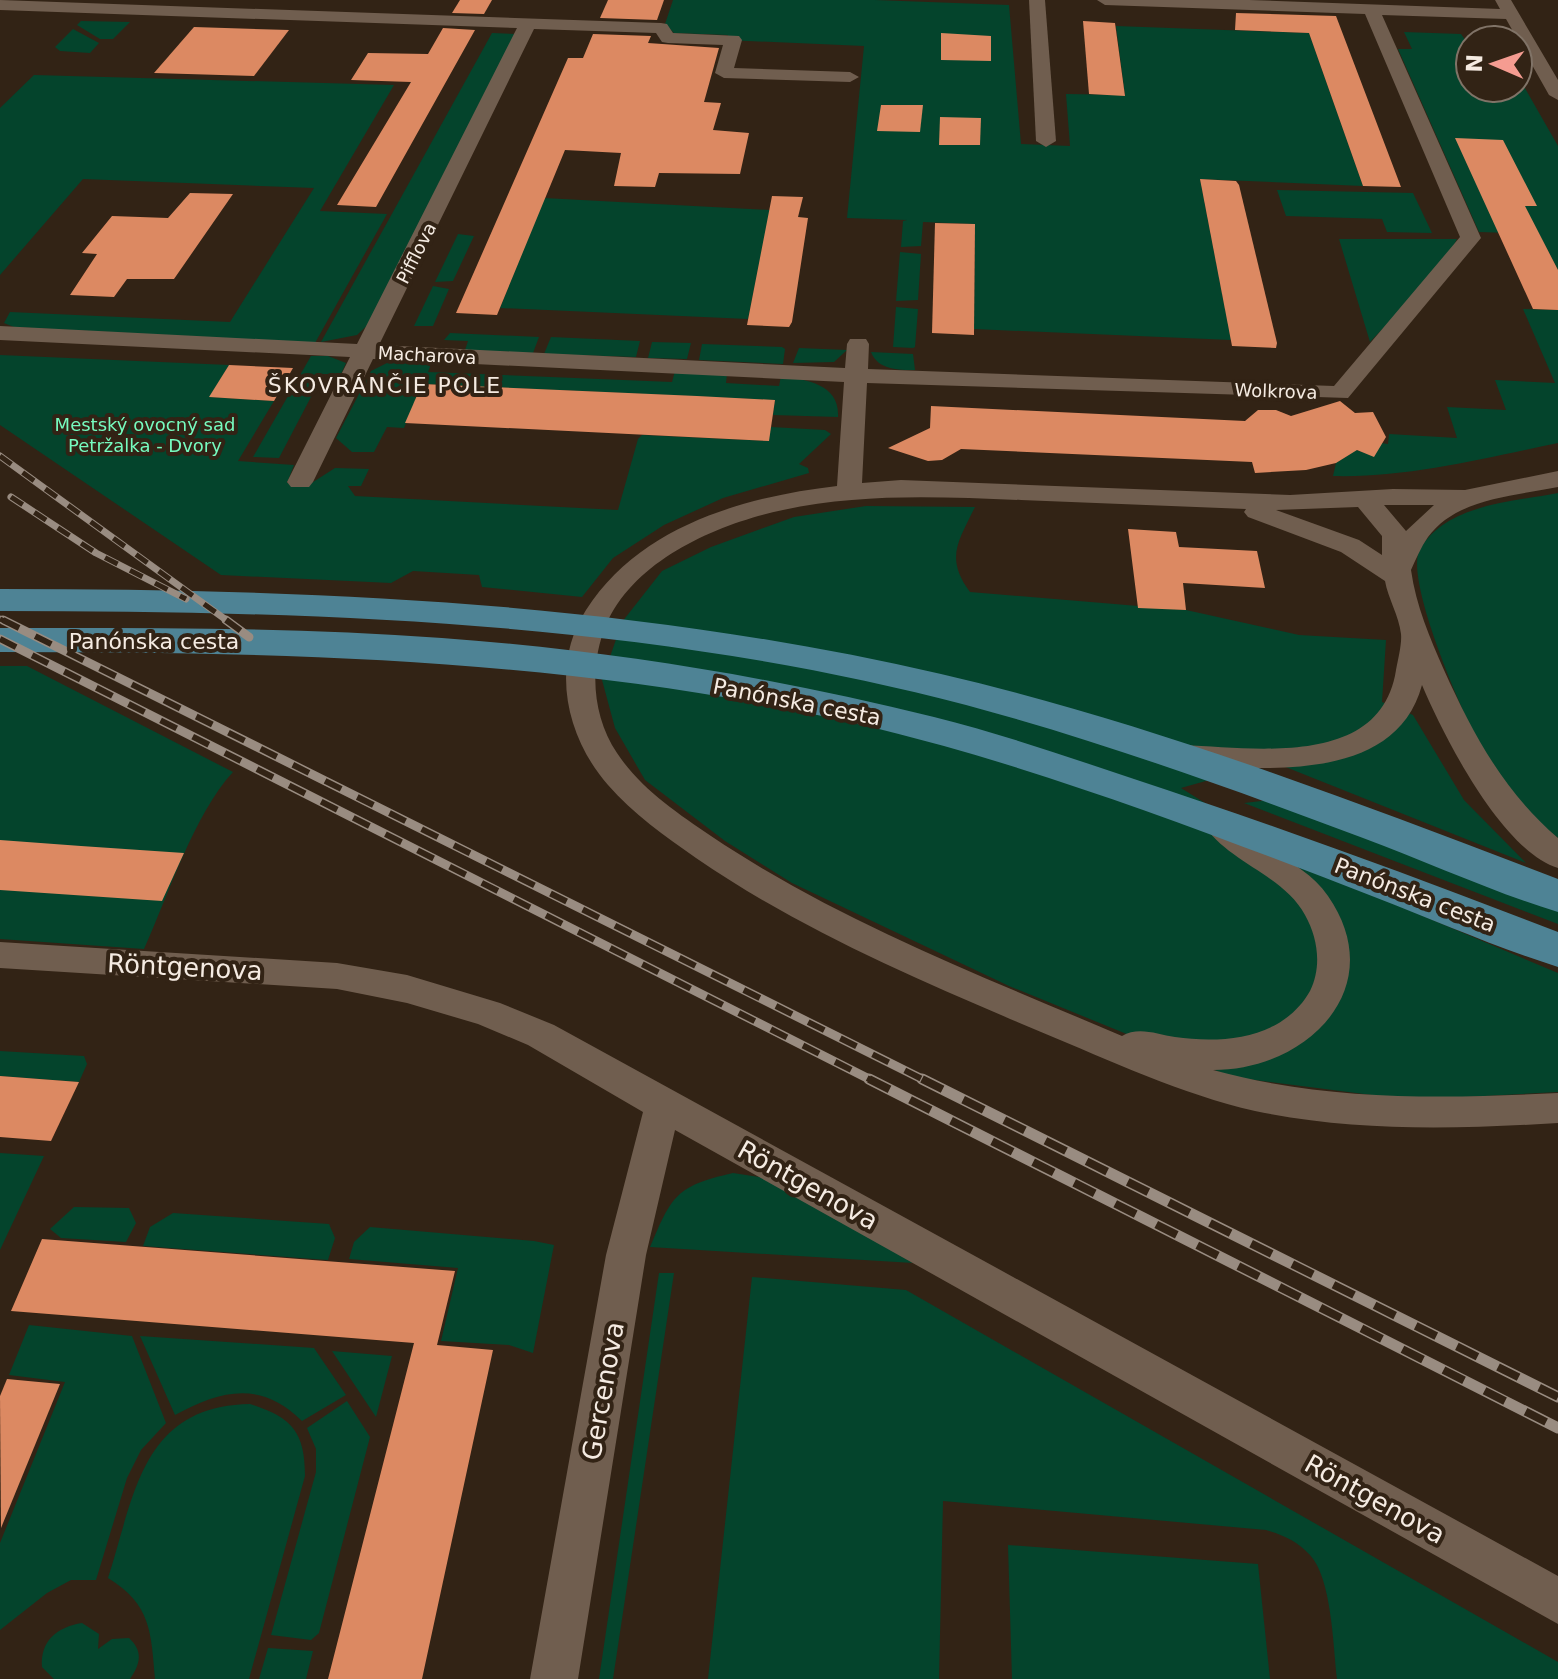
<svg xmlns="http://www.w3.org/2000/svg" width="1558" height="1679" font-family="'DejaVu Sans',sans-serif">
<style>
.green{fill:#04442c}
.building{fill:#dc8962}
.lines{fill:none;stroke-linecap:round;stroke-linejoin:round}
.minor{fill:#705e4f;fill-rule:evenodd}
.major{fill:#4e8395;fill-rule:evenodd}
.rail-far2-casing{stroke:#998c81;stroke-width:7}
.rail-far1-casing{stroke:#998c81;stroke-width:9}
.rail-casing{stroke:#998c81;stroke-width:11}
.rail-far2{stroke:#322315;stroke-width:5;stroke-dasharray:14;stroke-linecap:butt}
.rail-far1{stroke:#322315;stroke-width:6;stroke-dasharray:18;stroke-linecap:butt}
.rail{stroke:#322315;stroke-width:8;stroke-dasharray:23;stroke-linecap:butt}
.labels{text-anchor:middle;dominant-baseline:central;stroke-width:8;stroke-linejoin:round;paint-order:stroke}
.far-street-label{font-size:18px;fill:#f5ebe2;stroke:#322315}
.far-park-label{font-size:18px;fill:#76fbbf;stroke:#322315}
.far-quarter-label{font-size:22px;letter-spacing:2px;fill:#f5ebe2;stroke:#322315}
.street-label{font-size:22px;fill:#f5ebe2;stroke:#322315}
.near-street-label{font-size:26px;fill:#f5ebe2;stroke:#322315}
</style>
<rect width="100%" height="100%" fill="#322315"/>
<!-- green -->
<g class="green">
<polygon points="673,0 875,0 1009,5 1021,144 1070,146 1066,94 1125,95 1116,26 1309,33 1363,186 1200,179 1231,340 974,329 975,224 923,222 921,246 901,247 903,221 907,220 847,218 864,46 726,40 728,35 674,33 665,24"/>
<polygon points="81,21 130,22 113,39 100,39 77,25"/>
<polygon points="73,29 99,43 90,53 60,51 55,47"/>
<polygon points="1404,32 1461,34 1470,47 1470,88 1518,88 1518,76 1558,146 1558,270 1539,234 1479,232 1398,49 1412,49"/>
<polygon points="492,33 517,34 375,318 357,335 321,342"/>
<polygon points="34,75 394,85 320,211 387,214 315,343 14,327 4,323 10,312 230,322 314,188 83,179 0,275 0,108"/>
<polygon points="1277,190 1413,193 1432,233 1387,232 1382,219 1286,216"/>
<polygon points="544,198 770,210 748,319 500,308"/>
<polygon points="458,234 474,236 453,281 435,282"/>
<path d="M1339,239H1457C1439,278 1399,311 1370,342Z"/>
<polygon points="900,252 921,254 918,300 896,301"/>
<polygon points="433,286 449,289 433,326 414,326"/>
<polygon points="896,307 918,309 915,347 913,348 893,347"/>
<path d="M1523,309L1558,310V443C1485,458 1408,478 1333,476L1336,463L1356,450L1374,456L1381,443L1388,444L1389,434L1457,438L1447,407L1506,410L1495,380L1555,383Z"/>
<polygon points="450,333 539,337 533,353 465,350 468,341 444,340"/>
<polygon points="551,337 640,341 636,357 544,354"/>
<polygon points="652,342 691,343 687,359 648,358"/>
<polygon points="702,344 782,347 785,349 783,364 699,360"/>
<polygon points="799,348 847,350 834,362 793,363"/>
<path d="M871,352L913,354L915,370C898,370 878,370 871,352Z"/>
<polygon points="0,355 229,365 210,397 274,401 238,461 294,465 287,483 310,484 335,468 369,469 361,486 348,486 355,496 618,510 638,439 642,435 768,441 771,427 825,430 831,434 799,464 808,468 809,473 723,498 664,525 613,558 582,597 482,587 479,575 413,571 391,583 221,575 0,425"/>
<polygon points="311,356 328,356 346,363 341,374 323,374 279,458 253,457"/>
<path d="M391,361H432L428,372L672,382L675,371L727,374L726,383L779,386L781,376C807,380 840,384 838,417L773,415L775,400L423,384L404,428L387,427L374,452H352L336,438L371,371Z"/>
<path d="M1558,493V838C1537,823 1506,788 1491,766C1471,735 1402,579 1420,549C1447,504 1512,502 1558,493Z"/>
<path d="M866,506L975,507C958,542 945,558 970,592L1186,610L1299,635L1386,640L1382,702L1413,715L1464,800L1526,863L1273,762L1181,788L1307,867L1558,973V1092L1411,1100L1232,1077L1009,986L792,883L725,841L645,780L615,728L602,680L622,622L662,571L711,547L794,517Z"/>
<path d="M0,666H27L233,772C194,814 168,896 144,949L0,939Z"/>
<polygon points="1278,799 1558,911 1558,924 1244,803"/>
<polygon points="0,1051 84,1056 87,1064 79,1082 0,1076"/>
<polygon points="0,1153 44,1156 0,1250"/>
<path d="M733,1173L766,1178L913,1263L650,1247C672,1195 676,1186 733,1173Z"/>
<polygon points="74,1207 129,1208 136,1223 126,1242 61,1238 50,1229"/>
<polygon points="173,1213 329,1224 335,1238 328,1260 143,1246 150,1227"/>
<polygon points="370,1227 534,1241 554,1245 533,1353 509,1345 441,1341 458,1268 349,1259 354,1242"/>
<polygon points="659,1273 674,1273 613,1679 599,1679"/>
<path d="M752,1277L906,1290L1558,1662V1679H1337C1333,1646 1332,1579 1310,1555C1297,1541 1283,1535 1266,1530L943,1501L939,1679H708Z"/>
<polygon points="29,1325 132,1336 166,1423 141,1450 127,1478 96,1580 71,1580 47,1593 0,1630 0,1543 65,1382 9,1375"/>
<path d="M140,1336L314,1348L346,1395L302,1421C261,1380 221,1390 175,1415Z"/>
<polygon points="332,1351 392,1356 376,1417"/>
<polygon points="347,1401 370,1437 319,1633 311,1640 271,1635 316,1472 316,1449 307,1428"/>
<path d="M250,1404C291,1417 305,1431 305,1476L249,1679H155C151,1632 151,1604 108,1578C135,1494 142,1406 250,1404Z"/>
<polygon points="1008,1545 1258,1564 1270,1679 1012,1679"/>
<path d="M82,1623L99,1634L98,1649L112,1639L129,1638C143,1651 141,1663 130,1679H54L42,1667C40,1641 57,1627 82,1623Z"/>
<polygon points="268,1648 313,1651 306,1679 259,1679"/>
</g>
<!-- building -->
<g class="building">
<polygon points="460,0 492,0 484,14 452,13"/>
<polygon points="608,0 664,0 657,20 600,18"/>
<polygon points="1236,13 1336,16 1401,187 1363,186 1309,33 1235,30"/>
<polygon points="1083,21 1115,23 1125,96 1089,94"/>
<polygon points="194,27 289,30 254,76 154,73"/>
<polygon points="443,28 475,30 376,207 337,205 411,82 351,80 368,53 428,54"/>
<polygon points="941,33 991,36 991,61 941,60"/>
<polygon points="593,34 651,36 648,43 719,48 704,102 721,103 713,130 749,133 740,174 659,173 655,187 614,186 621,153 565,150 497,315 456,313 568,58 583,58"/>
<polygon points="881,105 923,105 920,132 877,131"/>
<polygon points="940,117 981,118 980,145 939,145"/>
<polygon points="1455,138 1503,140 1537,206 1525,206 1558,270 1558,310 1533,309"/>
<polygon points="1200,179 1236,181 1239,185 1277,343 1276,348 1232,346"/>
<polygon points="190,193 233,194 174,279 127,279 114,297 70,295 97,254 82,253 112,216 168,218"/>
<polygon points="772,196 803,197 798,217 808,218 792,322 789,327 747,325"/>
<polygon points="935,223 975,224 974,335 932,333"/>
<polygon points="229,365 293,368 274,401 209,397"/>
<polygon points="422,384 697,396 775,400 769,441 405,423"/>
<polygon points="1340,401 1355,413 1373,412 1386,437 1374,457 1357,450 1336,463 1306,470 1255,473 1252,462 961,449 942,460 928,461 888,448 930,428 931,406 1245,421 1258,410 1276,410 1291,416"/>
<polygon points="1128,529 1176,532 1179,547 1257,551 1265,588 1183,583 1186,610 1138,608"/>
<polygon points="0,840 81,846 184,853 162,901 0,890"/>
<polygon points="0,1076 79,1082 51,1141 0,1137"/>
<polygon points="42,1239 455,1271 437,1345 493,1350 422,1679 328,1679 414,1343 11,1311"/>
<polygon points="7,1379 60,1384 1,1528 0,1396"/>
</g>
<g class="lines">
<!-- minor -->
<g class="minor">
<path d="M0,0L661,23L667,24L673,33L739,36L742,40L734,68L850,72L859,77L850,82L724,78L715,73L723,45L668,43L662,42L656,33L534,29L379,345L845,368L847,344L850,339H866L869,344L868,369L1334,386L1460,237L1365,14L1105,5L1097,0H1249L1500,9L1495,0H1511L1558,80V100L1549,95L1506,19L1382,15L1481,238L1348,398L867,383L862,483L901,480L1290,495L1393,489L1465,490L1558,471V487C1514,496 1457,498 1428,537C1421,547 1416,559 1411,570C1416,606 1430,638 1444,670C1473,734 1504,792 1558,838V868C1502,851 1444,737 1422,685C1401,763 1315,769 1247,768C1222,768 1195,769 1172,762L1168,755L1172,748L1183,745C1256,748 1381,768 1396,670C1398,659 1402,644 1401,634C1399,616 1388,598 1385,581L1341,552L1248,517L1244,512L1246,509C1171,506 1096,503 1021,500C940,497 862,493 783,510C717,524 634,560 606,625C589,666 592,716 617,753C640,788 677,813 711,836C839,922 982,976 1122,1036C1138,1026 1157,1034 1175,1037C1223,1044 1283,1039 1310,991C1322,967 1318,938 1305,915C1283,874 1226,862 1202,822L1207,814L1218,811L1229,814C1243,826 1257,839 1272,849C1291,863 1314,875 1328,896C1391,987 1308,1070 1213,1070C1326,1101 1442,1099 1558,1093V1123C1457,1129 1355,1132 1255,1111C1181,1094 1111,1061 1041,1032C923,982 802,931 696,858C665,836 633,814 608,785C566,737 550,666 586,610C640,526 743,497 837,486L844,382L373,359L313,482L309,487H291L287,482L350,357L0,340V326L357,344L517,28L0,10ZM1384,505H1434L1406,531ZM1358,507L1382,536V555L1359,540L1276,510Z"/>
<polygon points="1029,0 1045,0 1056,141 1046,147 1036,141"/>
<polygon points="0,942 337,963 407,975 500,1003 554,1025 1558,1576 1558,1624 675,1130 646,1255 578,1679 530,1679 606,1255 643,1112 528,1045 478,1024 407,1003 337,989 0,968"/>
</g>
<!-- major -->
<g class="major">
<path d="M0,589C319,589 629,602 941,674C1152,723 1356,802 1558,879V912C1492,892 1428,862 1363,838C1233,789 1100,741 966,705C651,622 324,611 0,611Z"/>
<path d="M0,628C147,628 295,627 442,638C608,650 773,677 934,717C1002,734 1068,757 1134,779C1277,826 1418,878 1558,932V967C1497,948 1437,921 1377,898C1235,843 1090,787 944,746C636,660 317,652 0,652Z"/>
</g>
<!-- rail-far2 casing -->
<g class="rail-far2-casing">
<g id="rail-far2">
<polyline points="0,456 229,622"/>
<polyline points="11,497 96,553 186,599"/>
<polyline points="0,619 7,622"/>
</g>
</g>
<!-- rail-far1 casing -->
<g class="rail-far1-casing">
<g id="rail-far1">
<polyline points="3,620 926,1081"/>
<polyline points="226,620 249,637"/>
<polyline points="0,639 873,1081"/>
</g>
</g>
<!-- rail casing -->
<g class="rail-casing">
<g id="rail">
<polyline points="869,1079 1558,1428"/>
<polyline points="922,1079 1558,1397"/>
</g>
</g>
<!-- rail-far2 -->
<use href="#rail-far2" class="rail-far2"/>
<!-- rail-far1 -->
<use href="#rail-far1" class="rail-far1"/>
<!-- rail -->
<use href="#rail" class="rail"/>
</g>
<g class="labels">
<!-- far-street labels -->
<g class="far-street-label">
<text transform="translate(416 253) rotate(-63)">Pifflova</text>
<text transform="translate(427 355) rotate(3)">Macharova</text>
<text transform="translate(1276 391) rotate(2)">Wolkrova</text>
</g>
<!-- far-park labels -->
<g class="far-park-label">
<text x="145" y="424">Mestský ovocný sad<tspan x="145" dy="21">Petržalka - Dvory</tspan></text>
</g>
<!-- far-quarter labels -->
<g class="far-quarter-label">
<text x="385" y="385">ŠKOVRÁNČIE POLE</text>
</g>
<!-- street labels -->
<g class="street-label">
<text x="154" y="641">Panónska cesta</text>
<text transform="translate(797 702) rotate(11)">Panónska cesta</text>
<text transform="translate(1415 895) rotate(21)">Panónska cesta</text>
</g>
<!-- near-street labels -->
<g class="near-street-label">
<text transform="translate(185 967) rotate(3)">Röntgenova</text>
<text transform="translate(808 1185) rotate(29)">Röntgenova</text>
<text transform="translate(603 1391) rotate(-80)">Gercenova</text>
<text transform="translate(1375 1499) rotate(29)">Röntgenova</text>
</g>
</g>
<!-- north arrow -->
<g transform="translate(1494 64) rotate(272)"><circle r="38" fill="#322315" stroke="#807367" stroke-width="2"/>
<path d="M0-6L14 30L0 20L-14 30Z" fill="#f59c91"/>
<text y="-12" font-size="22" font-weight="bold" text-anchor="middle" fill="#f5ebe2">N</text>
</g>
</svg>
